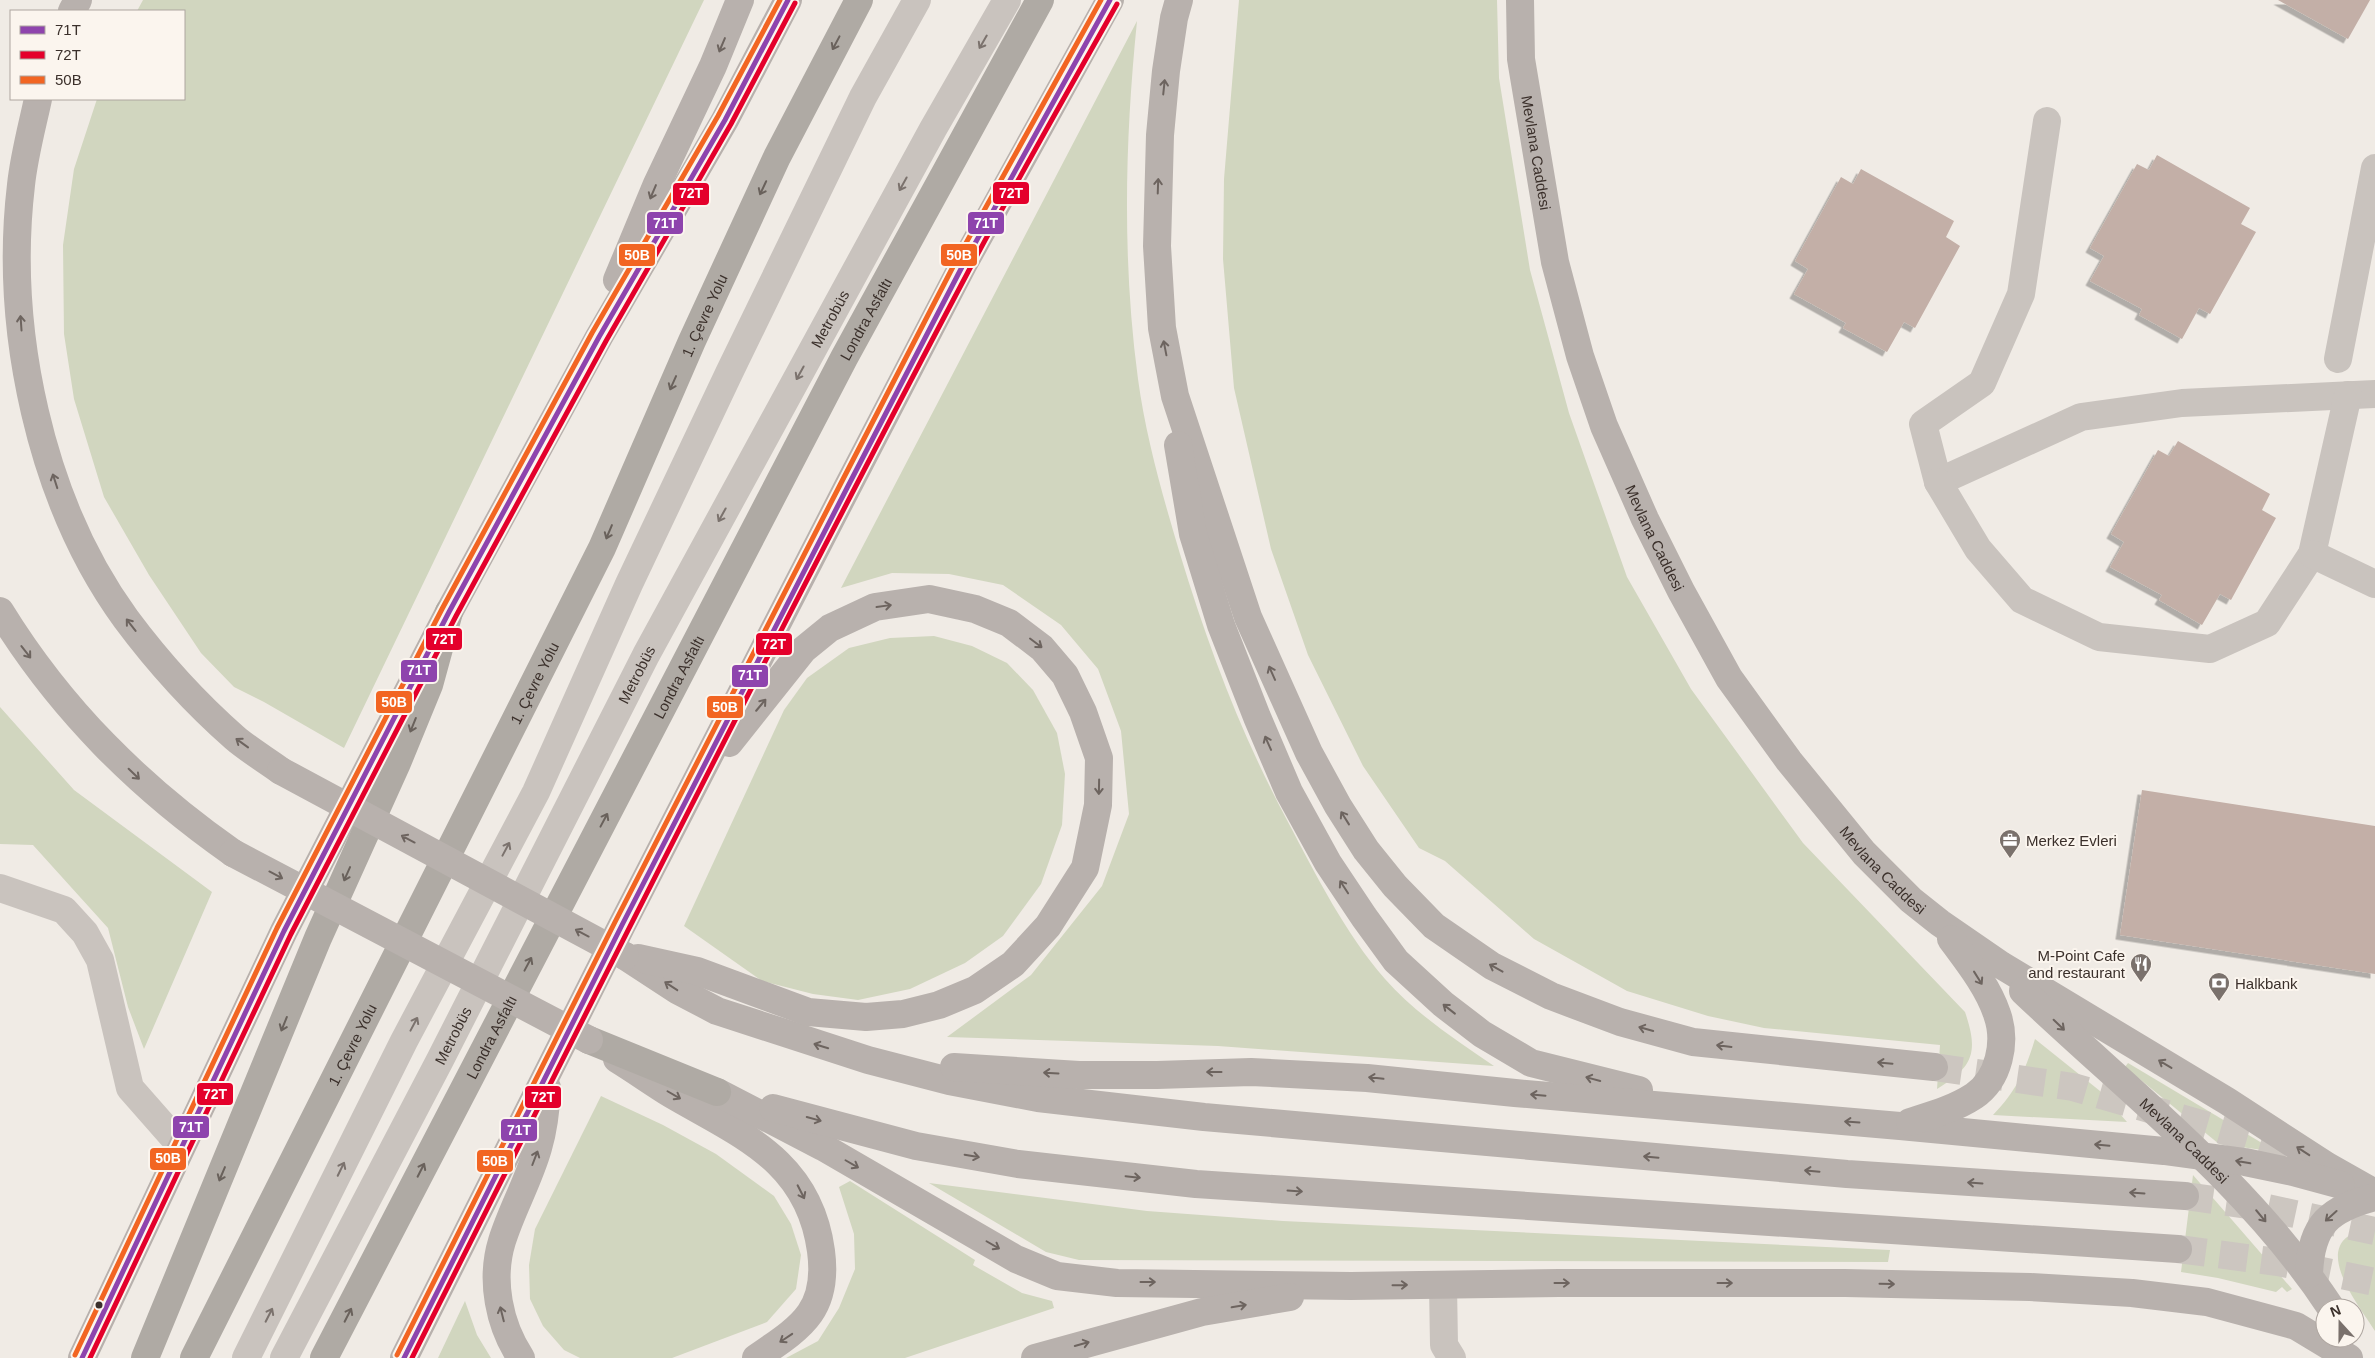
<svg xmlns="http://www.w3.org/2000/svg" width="2375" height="1358" font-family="Helvetica,sans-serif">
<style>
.green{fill:#d1d6bf}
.building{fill:#c3afa7;filter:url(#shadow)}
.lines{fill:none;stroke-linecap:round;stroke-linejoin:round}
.major-tunnel{stroke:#ccc6c0;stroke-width:28;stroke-dasharray:28 14;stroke-linecap:butt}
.minor{stroke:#c9c3be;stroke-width:28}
.major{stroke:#b8b1ad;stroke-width:28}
.highway{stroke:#afaaa4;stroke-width:28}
.major-bridge{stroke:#b8b1ad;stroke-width:28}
.bus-1-casing{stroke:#fbf5ee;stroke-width:9}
.bus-2-casing{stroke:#fbf5ee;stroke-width:9}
.bus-3-casing{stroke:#fbf5ee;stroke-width:9}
.bus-1{stroke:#8e44ad;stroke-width:5}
.bus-2{stroke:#e4002b;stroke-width:5}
.bus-3{stroke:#f26522;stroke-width:5}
.oneway{stroke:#7b726d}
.oneway2{stroke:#69615b}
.oneway3{stroke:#6d645f}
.bus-dot{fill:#3b302b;stroke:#fbf5ee;stroke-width:2}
.labels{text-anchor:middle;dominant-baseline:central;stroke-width:4;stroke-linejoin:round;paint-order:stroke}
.street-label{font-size:15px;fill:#3b302b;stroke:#fbf5ee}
.poi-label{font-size:15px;fill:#3b302b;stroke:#fbf5ee;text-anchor:start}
.line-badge{stroke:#fbf5ee;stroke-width:2}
.badge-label{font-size:14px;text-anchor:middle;font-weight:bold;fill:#fff}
</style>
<defs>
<filter id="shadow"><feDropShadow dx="-4.5" dy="4.5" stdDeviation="0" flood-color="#0004"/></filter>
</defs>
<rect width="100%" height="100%" fill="#f0ebe5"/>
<!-- green -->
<g class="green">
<polygon points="143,0 704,0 344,748 264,702 234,687 201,653 149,575 104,497 74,399 64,334 63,245 74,169 97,99 184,99 184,11 137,11"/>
<path d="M1239,0H1497L1499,78L1530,270L1569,413L1627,577L1691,689L1803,843L1965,1012C1979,1053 1973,1067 1937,1089L1940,1045L1764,1028L1708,1016L1627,991L1534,939L1445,861L1419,848L1363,766L1308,655L1271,549L1234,388L1223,259L1224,179Z"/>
<path d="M1137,21C1125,140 1122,260 1138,379C1146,438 1163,497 1180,554C1209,649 1241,734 1288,822C1317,877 1345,933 1385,979C1416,1014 1456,1040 1494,1066L1218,1046L947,1037L1031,975L1102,886L1129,814L1121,731L1098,669L1061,625L1003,585L949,574L892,573L841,588Z"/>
<polygon points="934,636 972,646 1007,663 1033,690 1057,733 1065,774 1062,825 1041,884 1003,936 965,963 910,989 858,1000 813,994 762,981 684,926 784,710 807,678 849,648 890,638"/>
<polygon points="0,707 74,790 212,892 144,1049 128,1007 108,928 33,845 0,844"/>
<path d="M2035,1039L2100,1091L2127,1122L1993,1115C2017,1090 2025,1071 2035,1039Z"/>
<polygon points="2128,1063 2277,1152 2219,1144 2125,1067"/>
<polygon points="601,1096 663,1125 716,1154 774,1196 791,1224 801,1255 796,1289 767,1322 672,1358 580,1358 564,1350 543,1326 530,1299 529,1265 535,1229"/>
<polygon points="2193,1175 2292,1289 2287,1292 2282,1287 2276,1292 2218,1278 2181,1272"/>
<polygon points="850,1181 975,1260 973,1265 1022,1293 1052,1301 1054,1308 905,1358 786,1358 818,1341 839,1308 855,1269 854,1234 839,1187"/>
<polygon points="929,1183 1147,1211 1283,1221 1890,1250 1888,1262 1079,1260 1046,1252"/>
<path d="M2368,1229L2375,1231V1331C2356,1301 2306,1240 2368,1229Z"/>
<polygon points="465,1301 477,1335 491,1358 438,1358"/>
</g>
<!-- building -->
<g class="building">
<polygon points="2278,0 2370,0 2348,39"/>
<polygon points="2157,155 2250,208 2241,224 2256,232 2210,314 2199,308 2182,339 2139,315 2142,309 2090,281 2104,256 2090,248 2137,164 2149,170"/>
<polygon points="1861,169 1954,221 1946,237 1960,246 1915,328 1904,322 1887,352 1843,328 1846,323 1794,294 1808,269 1795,261 1841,177 1853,184"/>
<polygon points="2178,441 2270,494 2262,510 2276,518 2231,600 2220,594 2202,625 2159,600 2162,595 2110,567 2124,542 2111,534 2158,450 2169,456"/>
<polygon points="2142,790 2375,826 2375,974 2120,935"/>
</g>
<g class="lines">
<!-- major-tunnel -->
<g class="major-tunnel">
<polyline points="1934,1067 2073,1087 2302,1153"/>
<polyline points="2185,1196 2262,1207 2375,1231"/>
<polyline points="2178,1249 2278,1262 2375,1282"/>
</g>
<!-- minor -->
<g class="minor">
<polyline points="2047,121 2021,294 1982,383 1923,424 1938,482 2081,417 2182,403 2375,394"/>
<polyline points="2338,359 2375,168"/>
<polyline points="1938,482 1978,549 2022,600 2099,637 2210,649 2267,623 2312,554 2348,395"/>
<polyline points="2312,554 2375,584"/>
<polyline points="0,888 64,910 85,933 100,960 130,1088 181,1146"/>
<polyline points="1443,1285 1444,1345 1452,1358"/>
<polyline points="246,1358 404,1041 536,792 629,584 730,371 863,97 917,0"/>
<path id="s1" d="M284,1358L440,1060L646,655L933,129L1007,0"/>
</g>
<!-- major -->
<g class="major">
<polyline points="1179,0 1174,18 1166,71 1160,135 1157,246 1162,328 1175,396 1248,617 1309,753 1338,806 1366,850 1395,886 1434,926 1492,966 1551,996 1620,1022 1693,1042 1934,1067"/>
<path id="s2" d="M1520,0L1521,59L1555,262L1580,356L1604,426L1645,519L1681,591L1729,678L1789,761L1864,853L1911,900L1940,923L2001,965L2227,1101L2327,1166L2375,1193"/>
<polyline points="72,11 78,0"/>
<path d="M38,99C32,127 24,156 21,185C4,329 40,501 126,619C158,662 194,702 235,738C249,750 266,760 281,771"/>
<polyline points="617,280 657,184 713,66 740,0"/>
<polyline points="1178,445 1193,534 1221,625 1257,717 1289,792 1328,863 1364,917 1396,961 1443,1004 1482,1034 1531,1063 1639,1090"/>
<path d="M0,611C61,710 139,787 233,853"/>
<polyline points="625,956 677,990 717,1011 868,1060 949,1081 1038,1098 1204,1117 1847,1174 2185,1196"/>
<polyline points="638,958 697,971 808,1012 866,1017 903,1014 939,1005 975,990 1013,964 1048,926 1085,868 1098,805 1099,758 1083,712 1065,675 1042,648 1009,623 975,609 929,599 875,607 830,628 803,650 729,743"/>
<path id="s3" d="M2023,991C2130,1093 2249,1183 2331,1308"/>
<path d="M617,1059C635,1070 653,1083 671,1094C741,1135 809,1160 821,1251C829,1311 801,1327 756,1358"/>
<polyline points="954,1067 1079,1075 1157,1075 1251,1072 1367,1078 1515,1093 1900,1126 2164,1151 2245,1162 2293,1172 2341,1185"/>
<polyline points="717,1092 823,1147 1016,1259 1057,1276 1117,1283 1351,1286 1559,1283 1845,1283 2030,1287 2132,1293 2207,1302 2296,1326 2349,1358"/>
<polyline points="773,1108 916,1146 1018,1164 1196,1184 2178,1249"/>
<path d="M1910,1122C1932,1115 1954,1109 1974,1096C1999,1079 2007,1042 1997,1014C1988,987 1968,962 1951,939"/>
<path d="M2309,1274C2311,1224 2329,1209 2375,1197"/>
<polyline points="82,1358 284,931 449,612 599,337 725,120 788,0"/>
<polyline points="404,1358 622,925 847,488 963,265 1110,0"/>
<path d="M521,1358C499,1325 490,1280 502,1241C512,1209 529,1180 538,1148C544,1128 546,1108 547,1088"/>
<polyline points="1035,1358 1202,1312 1290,1297"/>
</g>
<!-- highway -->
<g class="highway">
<polyline points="589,1040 717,1092"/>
<polyline points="145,1358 318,938 397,763 429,685 449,612"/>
<path id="s4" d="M194,1358L602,548L692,341L777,157L859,0"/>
<path id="s5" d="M324,1358L844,358L1040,0"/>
</g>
<!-- major-bridge -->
<g class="major-bridge">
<polyline points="281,771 625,956"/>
<polyline points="233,853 589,1040"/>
</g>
<!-- bus-1 casing -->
<g class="bus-1-casing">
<g id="bus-1">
<polyline points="82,1358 284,931 449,612 599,337 725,120 788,0"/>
<polyline points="404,1358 622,925 847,488 963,265 1110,0"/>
</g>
</g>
<!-- bus-2 casing -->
<g class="bus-2-casing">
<g id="bus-2">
<polyline points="90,1358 291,934 456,616 606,341 731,124 795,3"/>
<path d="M412,1358C595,995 778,631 968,272C1016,182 1067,93 1117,4"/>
</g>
</g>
<!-- bus-3 casing -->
<g class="bus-3-casing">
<g id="bus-3">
<polyline points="75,1355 277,928 442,609 592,333 718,116 780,0"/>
<polyline points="397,1355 615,922 840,485 956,261 1101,0"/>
</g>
</g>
<!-- bus-1 -->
<use href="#bus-1" class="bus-1"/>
<!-- bus-2 -->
<use href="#bus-2" class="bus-2"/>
<!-- bus-3 -->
<use href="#bus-3" class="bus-3"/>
</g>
<!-- one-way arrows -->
<defs><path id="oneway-shaft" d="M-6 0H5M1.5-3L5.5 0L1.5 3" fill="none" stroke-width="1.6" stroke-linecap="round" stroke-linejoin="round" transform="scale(1.25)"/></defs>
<g class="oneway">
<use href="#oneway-shaft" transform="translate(983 42) rotate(120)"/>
<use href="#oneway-shaft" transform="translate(903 184) rotate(119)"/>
<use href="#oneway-shaft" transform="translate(800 373) rotate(119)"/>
<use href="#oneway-shaft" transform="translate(722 515) rotate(119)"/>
<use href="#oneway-shaft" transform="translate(506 849) rotate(-62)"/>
<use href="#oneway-shaft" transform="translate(414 1024) rotate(-62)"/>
<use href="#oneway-shaft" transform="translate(341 1169) rotate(-64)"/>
<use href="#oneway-shaft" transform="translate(269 1315) rotate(-63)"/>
</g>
<g class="oneway2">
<use href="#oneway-shaft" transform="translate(836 43) rotate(118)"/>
<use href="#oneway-shaft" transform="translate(763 188) rotate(115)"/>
<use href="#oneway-shaft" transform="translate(673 383) rotate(114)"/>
<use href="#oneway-shaft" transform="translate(609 532) rotate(113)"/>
<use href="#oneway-shaft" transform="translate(413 725) rotate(112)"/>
<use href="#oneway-shaft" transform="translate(604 820) rotate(-62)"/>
<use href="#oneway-shaft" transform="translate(347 874) rotate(114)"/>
<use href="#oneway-shaft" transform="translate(528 964) rotate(-62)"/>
<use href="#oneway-shaft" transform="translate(284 1024) rotate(112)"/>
<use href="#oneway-shaft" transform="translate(421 1170) rotate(-63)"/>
<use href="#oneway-shaft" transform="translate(222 1174) rotate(113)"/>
<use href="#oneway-shaft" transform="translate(348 1315) rotate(-63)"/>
</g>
<g class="oneway3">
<use href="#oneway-shaft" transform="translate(722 45) rotate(113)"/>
<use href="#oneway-shaft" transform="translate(1164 87) rotate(-84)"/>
<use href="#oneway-shaft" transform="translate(1158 186) rotate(-88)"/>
<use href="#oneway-shaft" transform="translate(653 192) rotate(113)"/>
<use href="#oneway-shaft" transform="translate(21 323) rotate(-94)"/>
<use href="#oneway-shaft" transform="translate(1165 348) rotate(-101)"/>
<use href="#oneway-shaft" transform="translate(55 481) rotate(-108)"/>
<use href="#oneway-shaft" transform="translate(884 606) rotate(-8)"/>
<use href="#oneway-shaft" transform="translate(131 625) rotate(-128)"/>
<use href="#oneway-shaft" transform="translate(1036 643) rotate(37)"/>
<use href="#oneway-shaft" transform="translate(26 652) rotate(52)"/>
<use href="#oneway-shaft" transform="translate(1272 673) rotate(-114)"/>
<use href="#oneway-shaft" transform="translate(761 705) rotate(-50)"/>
<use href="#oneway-shaft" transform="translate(242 743) rotate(-144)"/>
<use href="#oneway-shaft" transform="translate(1268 743) rotate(-114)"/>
<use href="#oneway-shaft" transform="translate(134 774) rotate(44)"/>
<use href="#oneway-shaft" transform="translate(1099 787) rotate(91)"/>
<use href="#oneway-shaft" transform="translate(1345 818) rotate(-122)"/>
<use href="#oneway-shaft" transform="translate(408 839) rotate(-152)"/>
<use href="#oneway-shaft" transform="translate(276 875) rotate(28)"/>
<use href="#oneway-shaft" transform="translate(1344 887) rotate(-123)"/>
<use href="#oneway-shaft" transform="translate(582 933) rotate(-152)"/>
<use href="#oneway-shaft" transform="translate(1496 968) rotate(-151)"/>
<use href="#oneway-shaft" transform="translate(1978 978) rotate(58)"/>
<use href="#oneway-shaft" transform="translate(671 986) rotate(-147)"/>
<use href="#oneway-shaft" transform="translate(1449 1009) rotate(-142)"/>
<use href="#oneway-shaft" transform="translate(2059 1025) rotate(44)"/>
<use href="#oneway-shaft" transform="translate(1646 1029) rotate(-164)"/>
<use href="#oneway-shaft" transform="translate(821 1046) rotate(-163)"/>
<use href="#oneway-shaft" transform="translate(1724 1046) rotate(-173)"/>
<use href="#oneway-shaft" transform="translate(1885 1063) rotate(-175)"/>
<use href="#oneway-shaft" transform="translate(2165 1064) rotate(-149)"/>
<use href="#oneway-shaft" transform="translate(1214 1072) rotate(-180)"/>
<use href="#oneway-shaft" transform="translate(1051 1073) rotate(-177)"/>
<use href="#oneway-shaft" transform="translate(1376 1078) rotate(-174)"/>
<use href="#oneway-shaft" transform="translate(1593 1079) rotate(-165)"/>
<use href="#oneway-shaft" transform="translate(674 1095) rotate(30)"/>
<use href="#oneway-shaft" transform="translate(1538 1095) rotate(-175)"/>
<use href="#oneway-shaft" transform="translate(814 1119) rotate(15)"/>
<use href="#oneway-shaft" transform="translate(1852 1122) rotate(-176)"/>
<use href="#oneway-shaft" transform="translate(2102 1145) rotate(-175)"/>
<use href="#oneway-shaft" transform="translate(2303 1151) rotate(-147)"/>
<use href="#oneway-shaft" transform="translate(972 1156) rotate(10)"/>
<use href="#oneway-shaft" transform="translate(1651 1157) rotate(-175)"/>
<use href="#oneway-shaft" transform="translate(535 1158) rotate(-69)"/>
<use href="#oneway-shaft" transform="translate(2243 1162) rotate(-170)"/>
<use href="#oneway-shaft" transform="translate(852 1164) rotate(30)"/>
<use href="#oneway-shaft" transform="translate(1812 1171) rotate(-175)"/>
<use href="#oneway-shaft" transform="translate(1133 1177) rotate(6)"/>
<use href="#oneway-shaft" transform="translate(1975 1183) rotate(-176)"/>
<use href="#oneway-shaft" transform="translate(1295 1191) rotate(4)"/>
<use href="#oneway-shaft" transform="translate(801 1192) rotate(63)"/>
<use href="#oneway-shaft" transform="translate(2137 1193) rotate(-176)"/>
<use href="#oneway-shaft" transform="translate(2261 1216) rotate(50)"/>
<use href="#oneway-shaft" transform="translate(2331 1216) rotate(138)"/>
<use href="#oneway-shaft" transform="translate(993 1245) rotate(30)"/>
<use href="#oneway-shaft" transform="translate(1148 1282)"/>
<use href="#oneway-shaft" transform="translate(1562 1283)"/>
<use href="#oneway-shaft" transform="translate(1725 1283)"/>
<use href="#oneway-shaft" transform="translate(1887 1284) rotate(1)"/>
<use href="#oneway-shaft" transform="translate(1400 1285) rotate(-1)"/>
<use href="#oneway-shaft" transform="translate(1239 1306) rotate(-10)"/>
<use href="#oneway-shaft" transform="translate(502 1314) rotate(-104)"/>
<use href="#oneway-shaft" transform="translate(786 1338) rotate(146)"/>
<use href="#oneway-shaft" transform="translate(1082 1344) rotate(-16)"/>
</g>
<!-- icons -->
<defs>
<g id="office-pin" transform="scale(1.125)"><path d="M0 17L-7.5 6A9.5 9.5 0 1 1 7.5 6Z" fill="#7a716c" stroke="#fbf5ee"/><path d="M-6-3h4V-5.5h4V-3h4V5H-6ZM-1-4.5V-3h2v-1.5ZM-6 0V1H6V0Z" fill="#fff"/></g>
<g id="restaurant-pin" transform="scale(1.125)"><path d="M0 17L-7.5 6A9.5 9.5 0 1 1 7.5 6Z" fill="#7a716c" stroke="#fbf5ee"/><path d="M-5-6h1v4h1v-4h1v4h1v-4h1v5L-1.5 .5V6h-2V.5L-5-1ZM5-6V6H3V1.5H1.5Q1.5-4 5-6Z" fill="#fff"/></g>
<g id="bank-pin" transform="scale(1.125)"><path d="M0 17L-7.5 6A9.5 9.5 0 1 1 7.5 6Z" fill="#7a716c" stroke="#fbf5ee"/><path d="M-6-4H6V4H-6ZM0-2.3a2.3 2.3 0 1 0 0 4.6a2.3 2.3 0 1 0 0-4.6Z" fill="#fff"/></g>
</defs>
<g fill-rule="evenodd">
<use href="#office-pin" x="2010" y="840"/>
<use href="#restaurant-pin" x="2141" y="964"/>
<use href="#bank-pin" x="2219" y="983"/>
</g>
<!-- markers -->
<circle class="bus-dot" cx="99" cy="1305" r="4.5"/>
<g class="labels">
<!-- street labels -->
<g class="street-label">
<text stroke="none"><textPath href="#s2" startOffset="154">Mevlana Caddesi</textPath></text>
<text stroke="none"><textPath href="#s4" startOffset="1161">1. Çevre Yolu</textPath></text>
<text stroke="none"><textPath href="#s1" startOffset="1174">Metrobüs</textPath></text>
<text stroke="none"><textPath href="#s5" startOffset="1172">Londra Asfaltı</textPath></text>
<text stroke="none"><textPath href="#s2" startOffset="559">Mevlana Caddesi</textPath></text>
<text stroke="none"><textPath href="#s1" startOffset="769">Metrobüs</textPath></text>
<text stroke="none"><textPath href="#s5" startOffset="768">Londra Asfaltı</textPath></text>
<text stroke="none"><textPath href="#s4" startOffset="756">1. Çevre Yolu</textPath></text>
<text stroke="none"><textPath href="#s2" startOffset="964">Mevlana Caddesi</textPath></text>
<text stroke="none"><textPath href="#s1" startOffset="364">Metrobüs</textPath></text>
<text stroke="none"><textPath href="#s5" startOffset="362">Londra Asfaltı</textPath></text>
<text stroke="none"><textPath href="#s4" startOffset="351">1. Çevre Yolu</textPath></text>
<text stroke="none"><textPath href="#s3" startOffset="220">Mevlana Caddesi</textPath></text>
</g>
<!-- poi labels -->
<g class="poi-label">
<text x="2026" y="840">Merkez Evleri</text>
<text x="2125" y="955" text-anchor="end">M-Point Cafe<tspan x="2125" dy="17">and restaurant</tspan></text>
<text x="2235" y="983">Halkbank</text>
</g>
</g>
<g class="line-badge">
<rect x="992" y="181" width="38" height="24" rx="5" fill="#e4002b"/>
<rect x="672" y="182" width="38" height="24" rx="5" fill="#e4002b"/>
<rect x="967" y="211" width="38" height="24" rx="5" fill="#8e44ad"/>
<rect x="646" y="211" width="38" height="24" rx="5" fill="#8e44ad"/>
<rect x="618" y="243" width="38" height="24" rx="5" fill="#f26522"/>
<rect x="940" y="243" width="38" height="24" rx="5" fill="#f26522"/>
<rect x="425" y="627" width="38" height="24" rx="5" fill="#e4002b"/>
<rect x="755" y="632" width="38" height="24" rx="5" fill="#e4002b"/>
<rect x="400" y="659" width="38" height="24" rx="5" fill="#8e44ad"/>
<rect x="731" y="664" width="38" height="24" rx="5" fill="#8e44ad"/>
<rect x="375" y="690" width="38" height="24" rx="5" fill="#f26522"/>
<rect x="706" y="695" width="38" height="24" rx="5" fill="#f26522"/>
<rect x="196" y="1082" width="38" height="24" rx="5" fill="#e4002b"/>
<rect x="524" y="1085" width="38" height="24" rx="5" fill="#e4002b"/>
<rect x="172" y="1115" width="38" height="24" rx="5" fill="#8e44ad"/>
<rect x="500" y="1118" width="38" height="24" rx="5" fill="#8e44ad"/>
<rect x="149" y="1147" width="38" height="24" rx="5" fill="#f26522"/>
<rect x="476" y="1149" width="38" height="24" rx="5" fill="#f26522"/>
</g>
<g class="badge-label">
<text x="1011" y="198">72T</text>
<text x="691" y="198">72T</text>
<text x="986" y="228">71T</text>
<text x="665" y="228">71T</text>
<text x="637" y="260">50B</text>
<text x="959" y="260">50B</text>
<text x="444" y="644">72T</text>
<text x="774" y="649">72T</text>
<text x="419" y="675">71T</text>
<text x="750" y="680">71T</text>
<text x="394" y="707">50B</text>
<text x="725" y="712">50B</text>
<text x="215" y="1099">72T</text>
<text x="543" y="1102">72T</text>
<text x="191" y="1132">71T</text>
<text x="519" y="1135">71T</text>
<text x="168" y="1163">50B</text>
<text x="495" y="1166">50B</text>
</g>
<!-- legend -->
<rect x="10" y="10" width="175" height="90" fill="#fbf5ee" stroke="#aea6a0"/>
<rect x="20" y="26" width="25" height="8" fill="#8e44ad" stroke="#aea6a0"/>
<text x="55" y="35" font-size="15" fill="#3b302b">71T</text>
<rect x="20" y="51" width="25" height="8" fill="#e4002b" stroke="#aea6a0"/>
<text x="55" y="60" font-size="15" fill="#3b302b">72T</text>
<rect x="20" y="76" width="25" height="8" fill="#f26522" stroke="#aea6a0"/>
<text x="55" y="85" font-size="15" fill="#3b302b">50B</text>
<!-- north arrow -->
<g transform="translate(2340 1323) rotate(339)"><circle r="24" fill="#fbf5ee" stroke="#aea6a0"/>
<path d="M0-4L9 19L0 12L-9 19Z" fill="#7a716c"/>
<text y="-8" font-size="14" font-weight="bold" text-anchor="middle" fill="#3b302b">N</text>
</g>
</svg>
